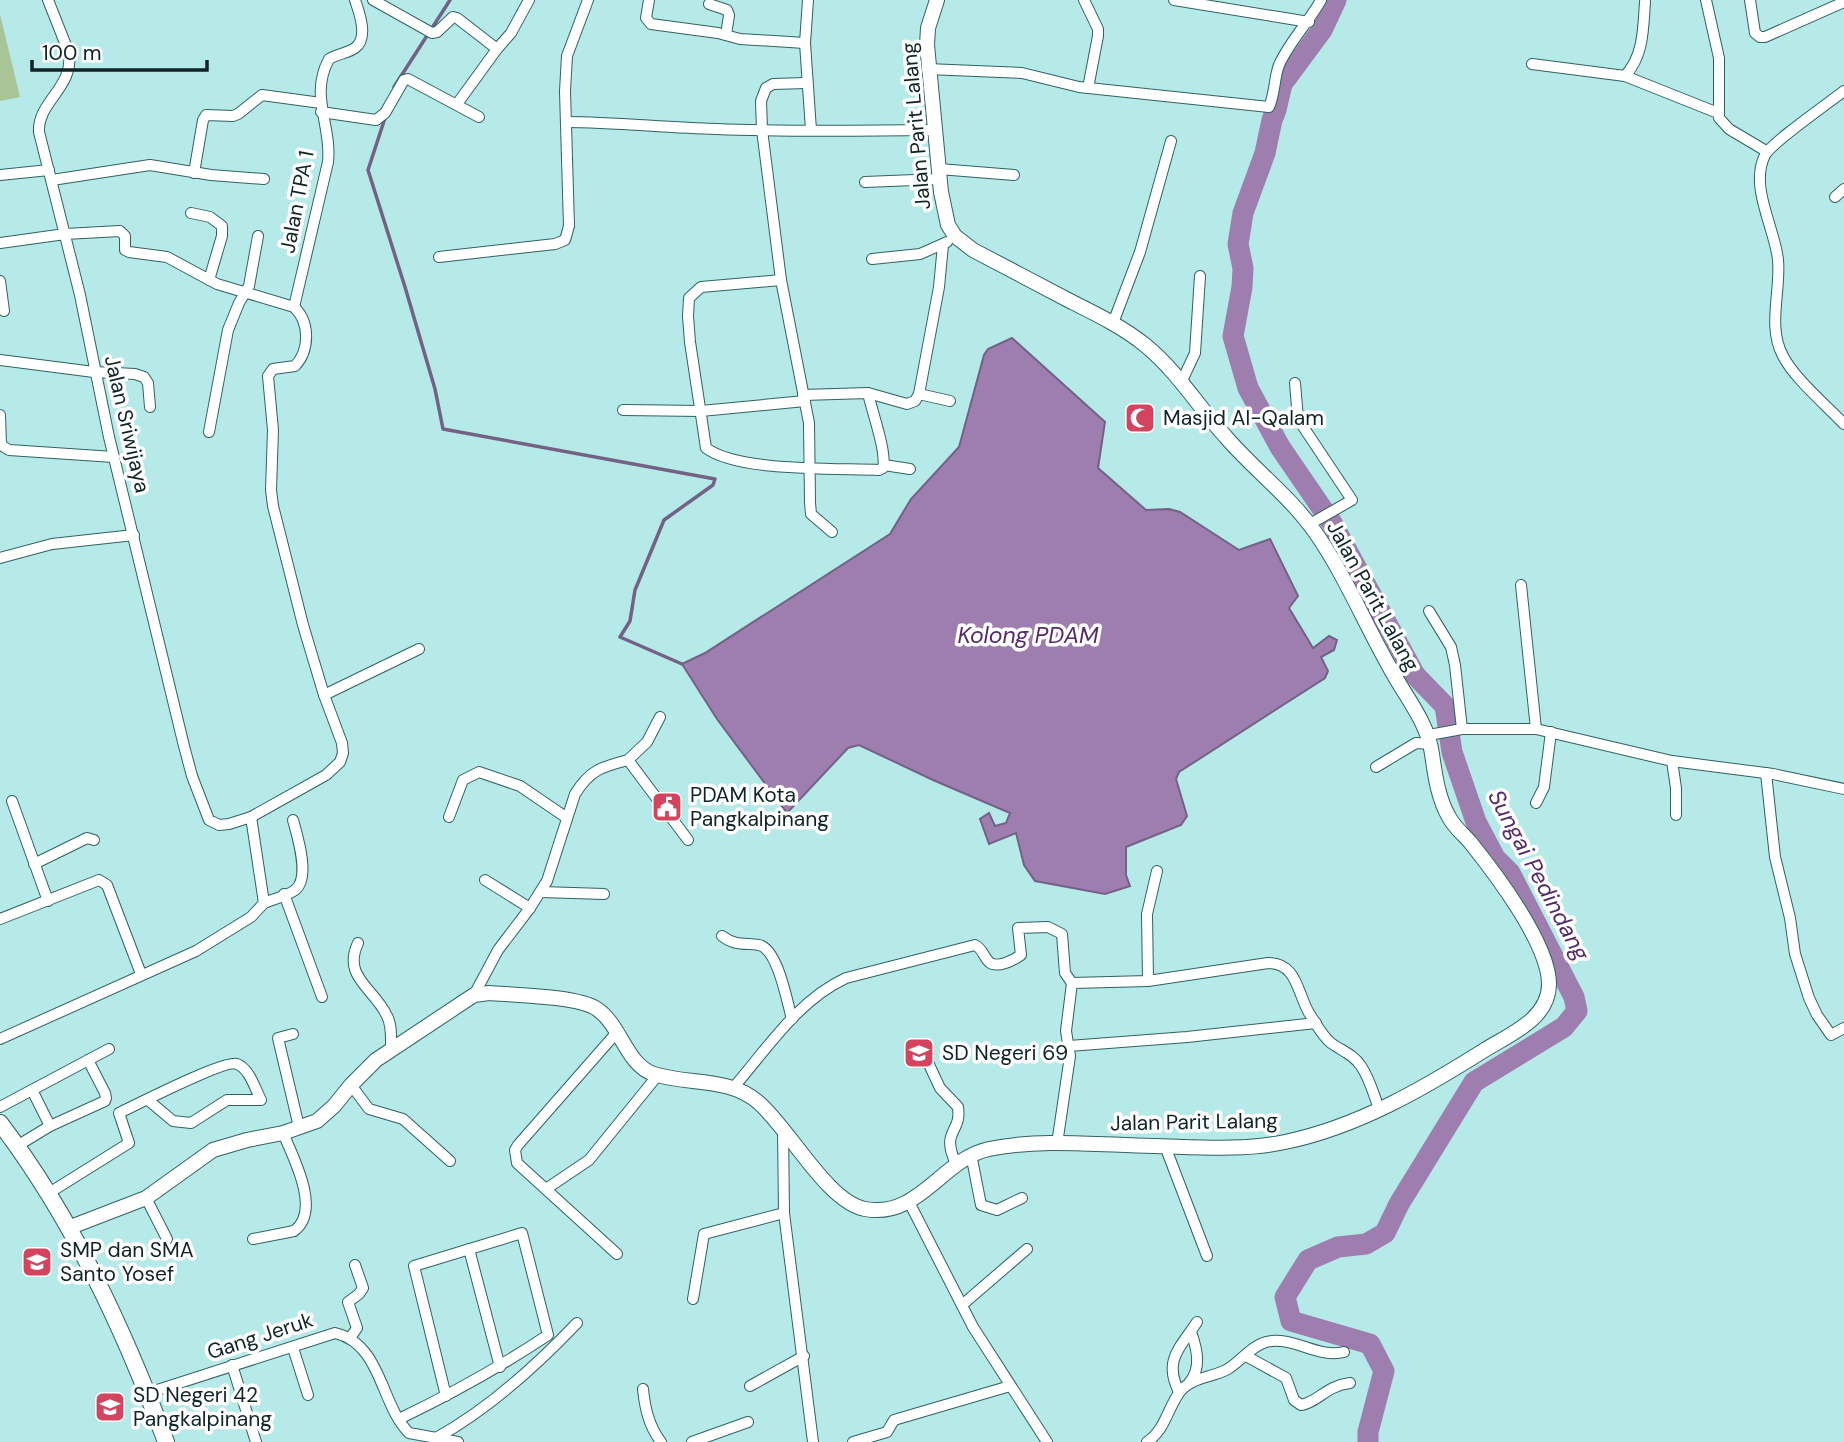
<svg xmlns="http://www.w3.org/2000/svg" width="1844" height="1442" font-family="'DM Sans',sans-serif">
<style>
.green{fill:#a9c598}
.water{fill:#9e7daf;stroke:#736285;stroke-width:2}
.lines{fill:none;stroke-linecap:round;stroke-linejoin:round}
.stream{stroke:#736285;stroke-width:3.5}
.river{stroke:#9e7daf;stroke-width:21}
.minor-casing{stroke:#306261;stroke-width:12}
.tertiary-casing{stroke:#306261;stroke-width:16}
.secondary-casing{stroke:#306261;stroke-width:18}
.minor{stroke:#fff;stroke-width:10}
.tertiary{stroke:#fff;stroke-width:14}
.secondary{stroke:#fff;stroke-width:16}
.labels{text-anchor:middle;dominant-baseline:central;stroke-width:7;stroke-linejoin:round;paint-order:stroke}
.street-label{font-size:21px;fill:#0f2424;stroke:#fff}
.poi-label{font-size:21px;fill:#0f2424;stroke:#fff;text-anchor:start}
.water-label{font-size:23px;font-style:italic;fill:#542a68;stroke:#fff}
</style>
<rect width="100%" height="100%" fill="#b5eae8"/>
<!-- green -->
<polygon class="green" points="0,14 20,97 0,101"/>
<!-- water -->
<polygon class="water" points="1012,338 1105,422 1098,468 1146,510 1169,509 1180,512 1239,550 1270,539 1298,596 1289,608 1313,648 1329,636 1337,640 1334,650 1321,657 1328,671 1325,678 1179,772 1176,779 1187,816 1181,825 1126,847 1126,875 1130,886 1105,894 1035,881 1024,865 1016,833 989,844 980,819 989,813 995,826 1006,823 1010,813 933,780 859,745 848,748 787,813 717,719 682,664 705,653 890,534 911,499 959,447 984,355 988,349"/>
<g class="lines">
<!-- stream -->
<g class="stream">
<polyline points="394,87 450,0"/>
<polyline points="385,118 368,170 405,287 435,389 443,429 715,479 713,485 664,520 635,590 630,621 620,637 682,664"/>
</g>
<!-- river -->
<polyline class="river" points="1336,0 1322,30 1282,84 1276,110 1272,120 1265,153 1243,213 1238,244 1243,268 1242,287 1233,336 1248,388 1280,447 1332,523 1415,675 1445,706 1452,752 1476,822 1495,858 1510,873 1574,997 1577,1011 1564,1027 1474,1082 1399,1204 1385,1233 1366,1244 1338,1247 1308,1260 1285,1297 1291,1321 1370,1344 1384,1371 1368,1432 1368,1442"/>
<!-- minor casing -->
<g class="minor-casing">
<g id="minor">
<polyline points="373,0 432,33 437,32 453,17 457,18 497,49 457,104"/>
<polyline points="649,0 646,18 651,24 718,33 740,39 805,43 808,0"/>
<polyline points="1084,0 1098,29 1098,36 1088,88"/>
<polyline points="1174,0 1309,22"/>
<polyline points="1706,0 1719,58 1719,118 1729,129 1766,151"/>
<polyline points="1750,0 1755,33 1760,37 1765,37 1844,2"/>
<polyline points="709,4 727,10 729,15 726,35"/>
<polyline points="805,43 811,130"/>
<polyline points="497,49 511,33 529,0"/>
<polyline points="1532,64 1625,76 1718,113"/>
<path d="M927,69L1022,73L1079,87L1269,107C1275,94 1274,78 1279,65C1289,42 1309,22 1321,0"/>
<path d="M1625,76C1644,55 1643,29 1645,2"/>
<polyline points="806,83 773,84 766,88 761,101 762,130 781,280 809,423 810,503 811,514 832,532"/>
<path d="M1844,91C1830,102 1771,143 1765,155C1749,187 1775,228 1778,260C1781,291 1767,327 1783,356C1794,378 1826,405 1844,424"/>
<polyline points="321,112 376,120 385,113 404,80 408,79 479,117"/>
<path d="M566,122C616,122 666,128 716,129C789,132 862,131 935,130"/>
<polyline points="939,169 1014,175"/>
<polyline points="194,173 203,120 206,115 233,116 238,114 262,95 321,103"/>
<polyline points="0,175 49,170"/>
<polyline points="52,180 150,165 211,175 264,179"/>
<polyline points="865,182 940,179"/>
<polyline points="1835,197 1844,189"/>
<polyline points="191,213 210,217 222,226 222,236 209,280"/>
<path d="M0,243L65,234L120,231L125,236V250L129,252L167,257L217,284L294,307C310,322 310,350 295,366L273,369L268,376L273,430L271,490L273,506L303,625L324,695L342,743L343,753L340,762L326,775L251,817L229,824L219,825L209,820L192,776L184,746L109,437L80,295L39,132C37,102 74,88 69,53L48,0"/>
<polyline points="439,257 555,244 565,240 569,226 565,91 567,56 588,0"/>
<polyline points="872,259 920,254 947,242"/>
<path d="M781,280L701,287L689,298L688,316L690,342L706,448C738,472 837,468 879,470L883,468C887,452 872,412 868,393"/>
<polyline points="0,281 4,311"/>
<path d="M294,307L328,162C332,125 309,96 329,59C337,54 348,53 355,48C369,38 359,12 355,0"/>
<polyline points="1113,323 1140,252 1171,141"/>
<polyline points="0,360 94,372 135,374 144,377 148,383 150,407"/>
<polyline points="1181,383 1195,353 1200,276"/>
<polyline points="1295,383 1298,419 1352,500 1310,524"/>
<polyline points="919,394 950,401"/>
<polyline points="803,395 868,393 907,404 915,401 919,394 939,287 943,245"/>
<polyline points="623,410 701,411 805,401"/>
<polyline points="0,415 1,445 9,450 114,457"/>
<polyline points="209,432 228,330 239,303 249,286 258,236"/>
<polyline points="884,465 910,469"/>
<polyline points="0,558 52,544 134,535"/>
<polyline points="1521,585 1536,729"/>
<polyline points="1429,611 1451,647 1455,665 1462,729"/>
<polyline points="324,695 419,649"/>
<polyline points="1429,735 1462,729 1536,729 1672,761 1773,774 1844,789"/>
<polyline points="628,760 647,742 660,717"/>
<polyline points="1672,761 1676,788 1676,815"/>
<polyline points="1376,767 1416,743 1431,744"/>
<polyline points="1766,773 1775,857 1790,918 1795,954 1809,998 1817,1015 1831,1035 1844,1028"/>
<polyline points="12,801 48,901"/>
<polyline points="1536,803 1544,787 1551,732"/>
<polyline points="449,817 463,780 479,772 520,786 567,818"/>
<polyline points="34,864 87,838 94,840"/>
<polyline points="485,880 530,908"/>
<polyline points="541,892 604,894"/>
<polyline points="284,894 322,997"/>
<path d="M264,903C274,899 287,896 295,890C311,878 297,835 293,820"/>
<polyline points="0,919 99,880 107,885 141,974"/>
<path d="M722,936C735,946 745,943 759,945C778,949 787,1002 792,1019"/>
<path d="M358,943C342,977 374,988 387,1016C392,1025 391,1038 391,1049"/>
<polyline points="1148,981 1147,914 1157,871"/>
<path d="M474,995L498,950L530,908L547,881L575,794C590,770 601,767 628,760L688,840"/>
<polyline points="293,1034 278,1038 299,1127"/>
<polyline points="0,1039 196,951 251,917 264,903 251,817"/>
<polyline points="1069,1046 1187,1037 1316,1023"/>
<path d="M926,1058L940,1088L958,1107C962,1134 940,1129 956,1164"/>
<polyline points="351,1085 369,1109 403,1119 450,1161"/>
<path d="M733,1088C767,1049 798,1000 846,978L975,945C983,949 983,956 989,962C997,969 1014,960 1021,955L1018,928L1048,927L1062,934L1065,973L1072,983"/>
<polyline points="32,1090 50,1126"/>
<polyline points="0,1107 109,1049"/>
<polyline points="783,1128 784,1213 813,1442"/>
<path d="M1057,1144L1070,1056L1066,1031L1072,983L1148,981L1268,963C1297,963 1297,992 1309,1013C1315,1022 1322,1036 1331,1043C1342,1051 1353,1054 1361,1066C1370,1079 1374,1096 1380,1111"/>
<polyline points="17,1146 50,1126 105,1101 106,1098 105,1093 88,1060"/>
<polyline points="1165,1146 1207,1256"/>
<polyline points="971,1154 981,1205 997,1210 1022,1198"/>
<polyline points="546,1189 589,1160 658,1075"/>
<path d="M49,1193L129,1143L119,1113C136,1105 226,1059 237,1064C250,1069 255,1089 261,1100H227L191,1123L173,1121L148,1100"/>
<polyline points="146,1198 167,1239"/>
<polyline points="909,1202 973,1327 1047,1442"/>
<path d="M253,1239L294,1231C322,1211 293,1157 283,1133"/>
<polyline points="469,1249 500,1367"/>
<polyline points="617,1254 517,1163 515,1150 518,1145 618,1031"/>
<polyline points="693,1299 704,1234 784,1213"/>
<polyline points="962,1305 1027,1249"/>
<polyline points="350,1338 357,1328 348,1302 359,1294 363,1288 355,1265"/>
<polyline points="293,1348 308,1395"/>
<path d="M1246,1356L1286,1378L1294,1400L1301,1405C1319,1402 1325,1386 1350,1383"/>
<polyline points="232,1365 256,1442"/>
<path d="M1189,1383C1202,1368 1197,1349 1191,1332"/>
<polyline points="750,1386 804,1356"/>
<path d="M643,1389C645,1409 649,1426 661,1442"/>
<path d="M1179,1392C1163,1360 1180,1348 1197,1322"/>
<path d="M148,1393L335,1333C382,1344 380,1404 409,1433L458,1442"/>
<path d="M399,1419C451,1394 500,1367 548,1335L522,1233L414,1266L446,1396"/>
<path d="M436,1438C489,1409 536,1366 577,1323"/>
<polyline points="692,1442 748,1422"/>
<polyline points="853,1442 887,1432 894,1420 1010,1386"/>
<path d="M1147,1442C1165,1430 1167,1410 1179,1393C1189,1378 1210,1378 1226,1370C1239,1363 1251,1346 1266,1342C1292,1335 1318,1359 1344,1352"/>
</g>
</g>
<!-- tertiary casing -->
<g class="tertiary-casing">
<path id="tertiary" d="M68,1228L146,1198L213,1150L247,1140L283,1133L317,1121L334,1106L351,1085L376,1060L474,995L489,993C514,995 578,996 597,1009C621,1025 626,1065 654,1074C688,1085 729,1077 758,1102C789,1128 827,1202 865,1209C919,1219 942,1159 989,1149C1042,1138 1100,1145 1153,1146C1196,1147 1243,1151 1285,1142C1357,1127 1421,1090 1483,1051C1508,1035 1549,1020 1549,984C1549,944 1495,873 1470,842C1463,834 1454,827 1449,817C1438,798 1435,775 1432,754C1428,722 1404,695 1389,666C1364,622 1344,573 1315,532C1290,496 1253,469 1225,436C1198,406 1177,371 1145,345C1123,327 1096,314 1070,301C1038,284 1005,267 973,250L955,236L948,225L941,192L927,45L928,28L937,0"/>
</g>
<!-- secondary casing -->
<g class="secondary-casing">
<path id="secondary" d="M0,1123C73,1219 124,1330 166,1442"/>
</g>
<!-- minor -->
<use href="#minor" class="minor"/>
<!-- tertiary -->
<use href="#tertiary" class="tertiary"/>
<!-- secondary -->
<use href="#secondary" class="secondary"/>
</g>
<!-- icons -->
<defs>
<g id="mosque-square" transform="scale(1.575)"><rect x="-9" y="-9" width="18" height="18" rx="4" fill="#d4445e" stroke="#fff"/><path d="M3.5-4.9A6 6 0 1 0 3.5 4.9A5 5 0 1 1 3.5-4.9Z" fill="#fff"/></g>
<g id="civic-square" transform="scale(1.575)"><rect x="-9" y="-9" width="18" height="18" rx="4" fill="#d4445e" stroke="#fff"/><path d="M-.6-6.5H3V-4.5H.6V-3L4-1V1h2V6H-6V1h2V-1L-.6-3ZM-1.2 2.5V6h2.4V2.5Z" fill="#fff"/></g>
<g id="school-square" transform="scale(1.575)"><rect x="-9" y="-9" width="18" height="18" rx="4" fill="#d4445e" stroke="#fff"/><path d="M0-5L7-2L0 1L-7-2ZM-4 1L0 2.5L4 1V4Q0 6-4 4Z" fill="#fff"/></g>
</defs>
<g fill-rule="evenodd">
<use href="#mosque-square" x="1140" y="418"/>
<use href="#civic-square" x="667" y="807"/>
<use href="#school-square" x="919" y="1053"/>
<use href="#school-square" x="37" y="1262"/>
<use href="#school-square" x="110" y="1407"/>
</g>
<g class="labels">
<!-- street labels -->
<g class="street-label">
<text transform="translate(916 126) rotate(-95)">Jalan Parit Lalang</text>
<text transform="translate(297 202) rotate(-79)">Jalan TPA 1</text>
<text transform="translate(127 424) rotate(77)">Jalan Sriwijaya</text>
<text transform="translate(1373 596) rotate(61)">Jalan Parit Lalang</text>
<text transform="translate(1194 1122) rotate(-1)">Jalan Parit Lalang</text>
<text transform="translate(260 1336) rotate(-18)">Gang Jeruk</text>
</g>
<!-- poi labels -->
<g class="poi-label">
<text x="1163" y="418">Masjid Al-Qalam</text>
<text x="690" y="795">PDAM Kota<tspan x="690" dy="24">Pangkalpinang</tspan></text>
<text x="942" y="1053">SD Negeri 69</text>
<text x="60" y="1250">SMP dan SMA<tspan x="60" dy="24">Santo Yosef</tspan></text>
<text x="133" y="1395">SD Negeri 42<tspan x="133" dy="24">Pangkalpinang</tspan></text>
</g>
<!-- water labels -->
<g class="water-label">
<text x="1028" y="635">Kolong PDAM</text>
<text transform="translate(1539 875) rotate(62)">Sungai Pedindang</text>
</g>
</g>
<!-- scale -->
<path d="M32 60v10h175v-10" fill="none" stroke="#0f2424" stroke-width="3.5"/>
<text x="42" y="60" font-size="21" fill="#0f2424" stroke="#ffffff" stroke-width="5" paint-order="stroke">100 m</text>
</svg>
